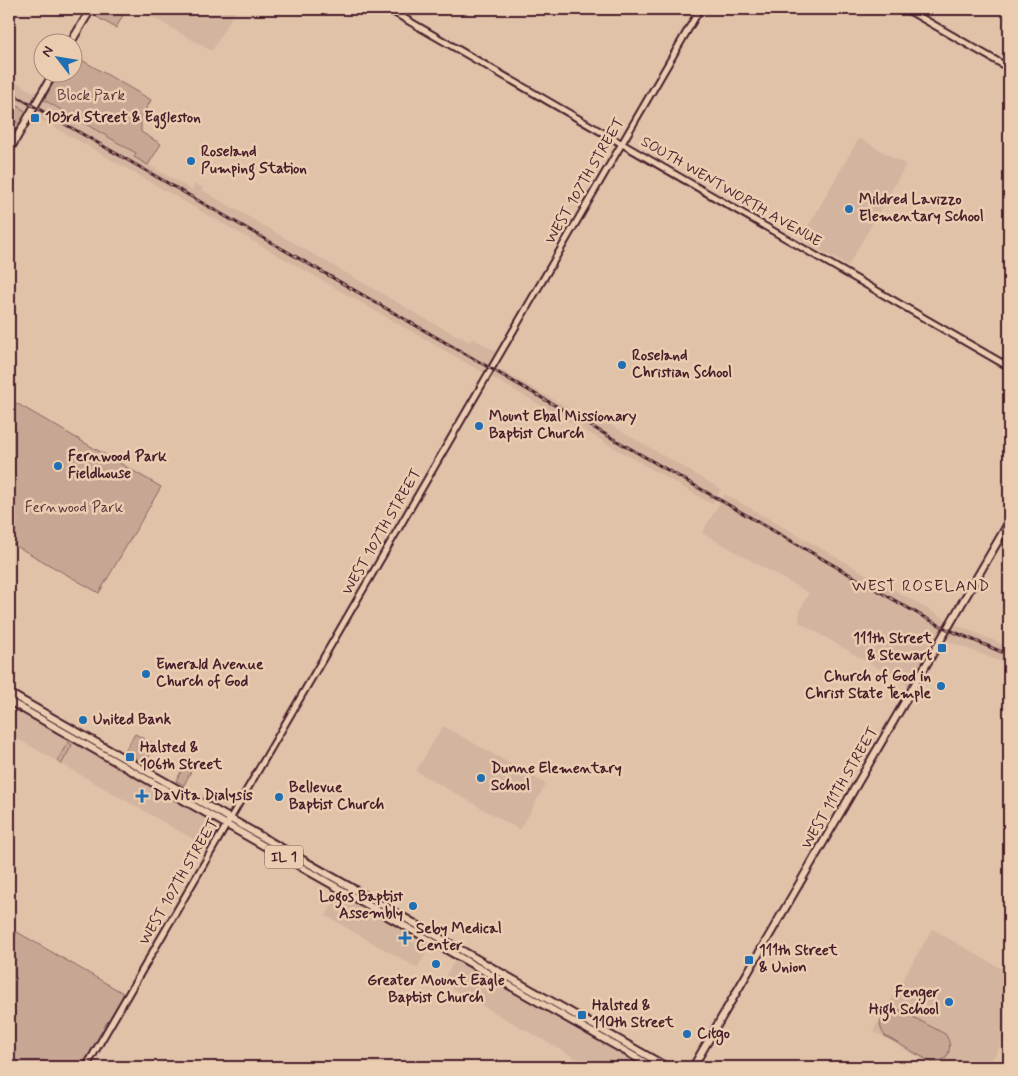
<svg xmlns="http://www.w3.org/2000/svg" width="1018" height="1076" font-family="Mynerve,sans-serif">
<style>
.built{fill:#d3b49e}
.green{fill:#c7a794;stroke:#886360}
.lines{fill:none;stroke-linecap:round;stroke-linejoin:round}
.minor-casing{stroke:#4a1f2b;stroke-width:9}
.major-casing{stroke:#4a1f2b;stroke-width:10}
.minor{stroke:#eacdb1;stroke-width:5}
.major{stroke:#eacdb1;stroke-width:6}
.rail-casing{stroke:#4a1f2b;stroke-width:3}
.rail{stroke:#eacdb1;stroke-width:1;stroke-dasharray:4;stroke-linecap:butt}
.poi-dot{fill:#1f6fb2;stroke:#eacdb1;stroke-width:2}
.labels{text-anchor:middle;dominant-baseline:central;stroke-width:5;stroke-linejoin:round;paint-order:stroke}
.shield{fill:#eacdb1;stroke:#7a5353;stroke-width:1}
.shield-label{font-size:14px;font-weight:bold;fill:#4a1f2b}
.park-label{font-size:15px;fill:#5d333b;stroke:#eacdb1}
.poi-label{font-size:15px;font-weight:bold;fill:#4a1f2b;stroke:#eacdb1;text-anchor:start}
.street-label{font-size:15px;fill:#4a1f2b;stroke:#eacdb1}
.neighbourhood-label{font-size:16px;letter-spacing:1px;fill:#4a1f2b;stroke:#eacdb1}
</style>
<rect width="100%" height="100%" fill="#e0c2a9"/>
<filter id="ink" filterUnits="userSpaceOnUse"><feTurbulence type="fractalNoise" baseFrequency=".02" numOctaves="2"/><feDisplacementMap in="SourceGraphic" scale="10" xChannelSelector="R" yChannelSelector="G"/><feConvolveMatrix kernelMatrix="1 2 1 2 8 2 1 2 1" color-interpolation-filters="sRGB"/></filter>
<g filter="url(#ink)">
<!-- built -->
<g class="built">
<polygon points="138,9 236,9 212,51"/>
<polygon points="9,78 37,94 27,112 9,101"/>
<polygon points="44,100 136,153 135,157 192,190 195,184 203,188 202,190 431,322 470,342 472,338 497,352 484,373 35,116"/>
<polygon points="859,138 906,165 848,266 801,239"/>
<polygon points="495,367 601,426 604,421 721,489 712,504 490,376"/>
<polygon points="725,494 947,620 909,686 799,622 800,610 809,593 702,533"/>
<polygon points="954,624 1009,647 1009,665 948,641 946,638"/>
<polygon points="9,705 220,825 207,847 9,734"/>
<polygon points="443,726 546,784 520,830 416,771"/>
<polygon points="339,893 431,945 417,968 326,916"/>
<polygon points="932,929 1009,973 1009,1031 988,1067 936,1067 873,1031"/>
<polygon points="455,960 645,1067 591,1067 442,983"/>
</g>
<!-- green -->
<g class="green">
<polygon points="99,9 112,9 123,15 116,28 95,16"/>
<polygon points="73,55 151,100 141,118 141,132 161,144 148,165 134,157 136,153 44,100 59,73 72,72"/>
<polygon points="9,101 27,112 19,124 9,118"/>
<polygon points="16,403 161,487 99,593 9,542 9,416"/>
<polygon points="135,734 156,745 145,763 124,752"/>
<polygon points="68,742 72,745 61,765 57,761"/>
<polygon points="186,763 193,767 184,785 176,781"/>
<polygon points="17,932 123,993 122,998 82,1067 9,1067 9,944"/>
<path d="M898,1009L945,1034C951,1043 951,1049 946,1058L938,1062H931L885,1036C875,1023 882,1011 898,1009Z"/>
</g>
<g class="lines">
<!-- minor casing -->
<g class="minor-casing">
<g id="minor">
<polyline points="388,9 1009,367"/>
<polyline points="906,9 1009,68"/>
<polyline points="86,1067 700,9"/>
</g>
</g>
<!-- major casing -->
<g class="major-casing">
<g id="major">
<polyline points="71,42 91,9"/>
<polyline points="9,151 54,72"/>
<polyline points="9,693 667,1067"/>
<polyline points="9,701 653,1067"/>
<polyline points="693,1067 1009,522"/>
</g>
</g>
<!-- minor -->
<use href="#minor" class="minor"/>
<!-- major -->
<use href="#major" class="major"/>
<!-- rail casing -->
<g class="rail-casing">
<polyline id="rail" points="9,92 922,616 947,629 1009,655"/>
</g>
<!-- rail -->
<use href="#rail" class="rail"/>
</g>
</g>
<!-- markers -->
<g class="poi-dot">
<rect x="30" y="113" width="10" height="10" rx="2.5"/>
<circle cx="191" cy="161" r="5"/>
<circle cx="849" cy="209" r="5"/>
<circle cx="622" cy="365" r="5"/>
<circle cx="479" cy="426" r="5"/>
<circle cx="58" cy="466" r="5"/>
<rect x="937" y="643" width="10" height="10" rx="2.5"/>
<circle cx="146" cy="674" r="5"/>
<circle cx="941" cy="686" r="5"/>
<circle cx="83" cy="720" r="5"/>
<rect x="125" y="752" width="10" height="10" rx="2.5"/>
<circle cx="481" cy="778" r="5"/>
<path d="M139.5 788.5h5v5h5v5h-5v5h-5v-5h-5v-5h5z"/>
<circle cx="279" cy="797" r="5"/>
<circle cx="413" cy="906" r="5"/>
<path d="M402.5 930.5h5v5h5v5h-5v5h-5v-5h-5v-5h5z"/>
<rect x="744" y="955" width="10" height="10" rx="2.5"/>
<circle cx="436" cy="964" r="5"/>
<circle cx="949" cy="1002" r="5"/>
<rect x="577" y="1010" width="10" height="10" rx="2.5"/>
<circle cx="687" cy="1034" r="5"/>
</g>
<g class="labels">
<!-- shield labels -->
<rect class="shield" x="265" y="845.5" width="38" height="23" rx="4"/>
<g class="shield-label">
<text x="284" y="857">IL 1</text>
</g>
<!-- park labels -->
<g class="park-label">
<text x="91" y="96">Block Park</text>
<text x="74" y="508">Fernwood Park</text>
</g>
<!-- poi labels -->
<g class="poi-label">
<text x="45" y="118">103rd Street &amp; Eggleston</text>
<text x="201" y="152">Roseland<tspan x="201" dy="17">Pumping Station</tspan></text>
<text x="859" y="200">Mildred Lavizzo<tspan x="859" dy="17">Elementary School</tspan></text>
<text x="632" y="356">Roseland<tspan x="632" dy="17">Christian School</tspan></text>
<text x="489" y="417">Mount Ebal Missionary<tspan x="489" dy="17">Baptist Church</tspan></text>
<text x="68" y="457">Fernwood Park<tspan x="68" dy="17">Fieldhouse</tspan></text>
<text x="932" y="639" text-anchor="end">111th Street<tspan x="932" dy="17">&amp; Stewart</tspan></text>
<text x="156" y="665">Emerald Avenue<tspan x="156" dy="17">Church of God</tspan></text>
<text x="931" y="677" text-anchor="end">Church of God in<tspan x="931" dy="17">Christ State Temple</tspan></text>
<text x="93" y="720">United Bank</text>
<text x="140" y="748">Halsted &amp;<tspan x="140" dy="17">106th Street</tspan></text>
<text x="491" y="769">Dunne Elementary<tspan x="491" dy="17">School</tspan></text>
<text x="289" y="788">Bellevue<tspan x="289" dy="17">Baptist Church</tspan></text>
<text x="153" y="796">DaVita Dialysis</text>
<text x="403" y="897" text-anchor="end">Logos Baptist<tspan x="403" dy="17">Assembly</tspan></text>
<text x="416" y="929">Seby Medical<tspan x="416" dy="17">Center</tspan></text>
<text x="759" y="951">111th Street<tspan x="759" dy="17">&amp; Union</tspan></text>
<text x="436" y="981" text-anchor="middle">Greater Mount Eagle<tspan x="436" dy="17">Baptist Church</tspan></text>
<text x="939" y="993" text-anchor="end">Fenger<tspan x="939" dy="17">High School</tspan></text>
<text x="592" y="1006">Halsted &amp;<tspan x="592" dy="17">110th Street</tspan></text>
<text x="697" y="1034">Citgo</text>
</g>
<!-- street labels -->
<g class="street-label">
<text transform="translate(585 181) rotate(-60)">WEST 107TH STREET</text>
<text transform="translate(731 192) rotate(30)">SOUTH WENTWORTH AVENUE</text>
<text transform="translate(382 532) rotate(-60)">WEST 107TH STREET</text>
<text transform="translate(840 788) rotate(-60)">WEST 111TH STREET</text>
<text transform="translate(179 882) rotate(-60)">WEST 107TH STREET</text>
</g>
<!-- neighbourhood labels -->
<g class="neighbourhood-label">
<text x="921" y="586">WEST ROSELAND</text>
</g>
</g>
<!-- margin -->
<rect width="1018" height="1076" fill="none" stroke="#eacdb1" stroke-width="30"/>
<rect x="15" y="15" width="988" height="1046" fill="none" stroke="#4a1f2b" stroke-width="2" filter="url(#ink)"/>
<!-- north arrow -->
<g transform="translate(58 58) rotate(301)"><circle r="24" fill="#eacdb1" stroke="#aa877b"/>
<path d="M0-4L9 19L0 12L-9 19Z" fill="#1f6fb2"/>
<text y="-8" font-size="14" font-weight="bold" text-anchor="middle" fill="#4a1f2b">N</text>
</g>
</svg>
